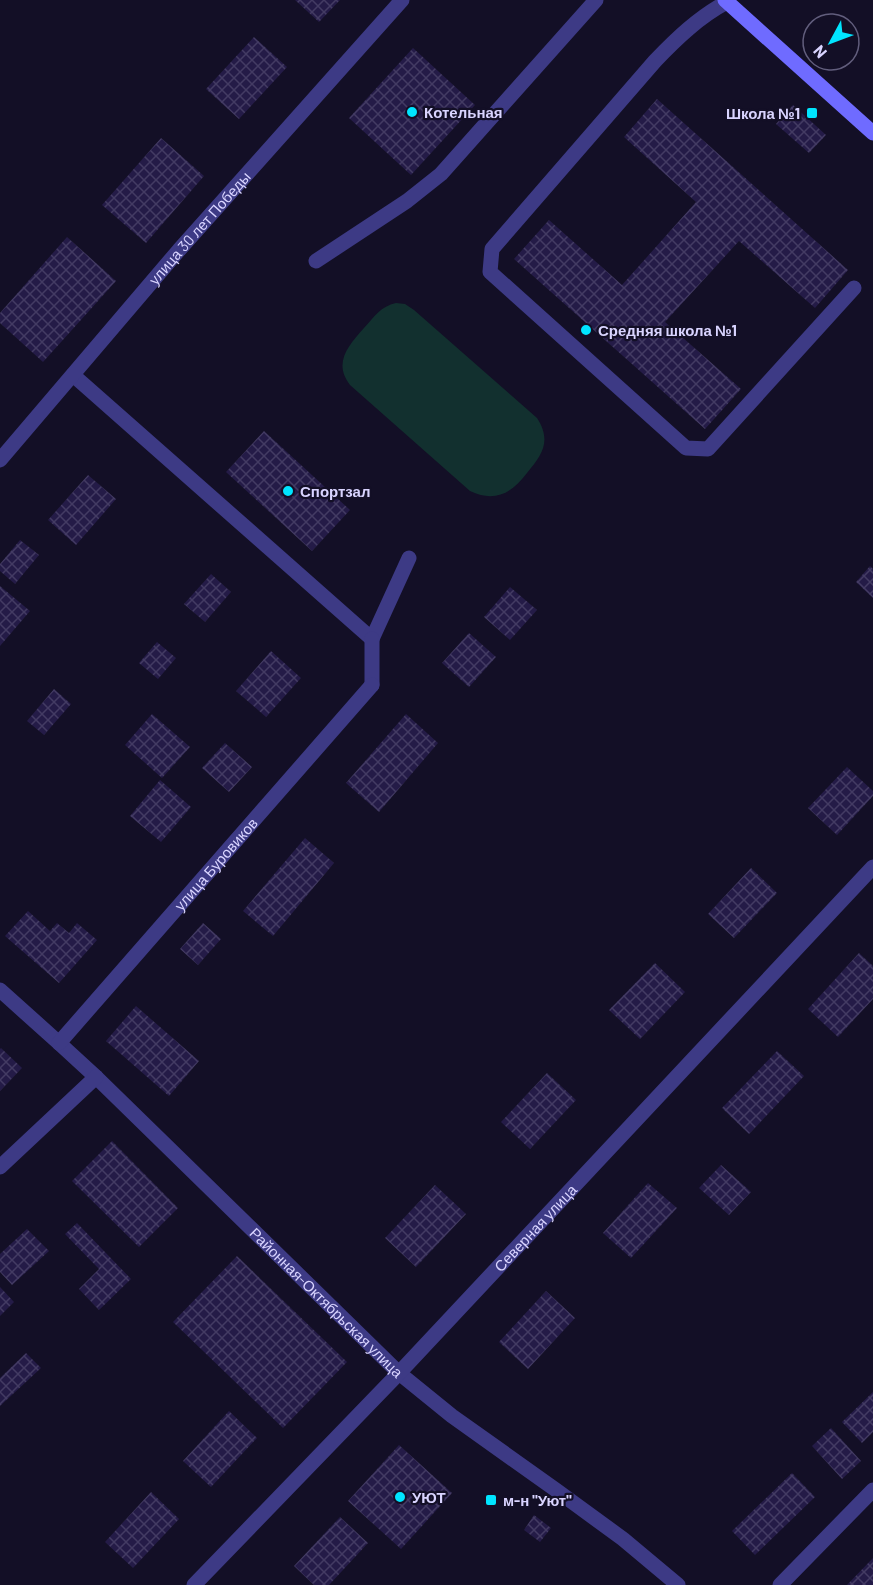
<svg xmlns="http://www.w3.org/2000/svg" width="873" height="1585" font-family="Barlow,sans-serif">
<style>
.green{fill:#12302f}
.building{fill:url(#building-cross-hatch)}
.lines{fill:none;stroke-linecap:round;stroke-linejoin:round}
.lane{stroke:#3d3a85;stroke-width:15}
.street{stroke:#3d3a85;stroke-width:15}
.secondary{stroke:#6f6bff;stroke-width:15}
.poi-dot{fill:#00e5ff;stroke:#130f26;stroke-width:2}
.labels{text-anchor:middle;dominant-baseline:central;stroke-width:4.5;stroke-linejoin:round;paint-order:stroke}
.poi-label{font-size:15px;font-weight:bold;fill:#d9d4ff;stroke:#130f26;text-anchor:start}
.street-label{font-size:15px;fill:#d9d4ff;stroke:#130f26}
</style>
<defs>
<pattern id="building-cross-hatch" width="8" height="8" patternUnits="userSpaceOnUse" patternTransform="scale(1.5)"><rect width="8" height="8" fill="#241b47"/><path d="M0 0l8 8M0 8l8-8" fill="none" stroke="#433b63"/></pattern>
</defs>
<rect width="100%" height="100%" fill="#130f26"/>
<!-- green -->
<path class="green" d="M396,303L405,304L414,310L537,418C552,441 542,455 527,473C512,493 495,503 470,491L350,385C333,363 348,346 364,328C374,317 381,306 396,303Z"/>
<!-- building -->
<g class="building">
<polygon points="295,0 340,0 319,22"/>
<polygon points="254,37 287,67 239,119 206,89"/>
<polygon points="413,48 475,105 411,175 349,118"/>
<polygon points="657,99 848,270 815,308 739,241 665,322 741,389 705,429 514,259 549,220 622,285 696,202 624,137"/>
<polygon points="793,105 826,135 809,153 776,124"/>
<polygon points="161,138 204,176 146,243 102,205"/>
<polygon points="67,237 116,281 43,362 0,323 0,313"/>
<polygon points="264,431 350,510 312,551 226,472"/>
<polygon points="88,475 116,499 76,545 48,520"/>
<polygon points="20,540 39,555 15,584 0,571 0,564"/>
<polygon points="870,566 873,569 873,598 856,582"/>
<polygon points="211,574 231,592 205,622 184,604"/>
<polygon points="0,586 30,611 0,646"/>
<polygon points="510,587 537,610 510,640 484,617"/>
<polygon points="469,633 496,657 469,687 442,663"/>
<polygon points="157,642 176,658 158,679 139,663"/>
<polygon points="271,651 301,678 266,717 236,691"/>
<polygon points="54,689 71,704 44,735 27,721"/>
<polygon points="152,714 190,747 162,778 125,745"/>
<polygon points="406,714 438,743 379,812 346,783"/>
<polygon points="225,743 252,767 229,792 202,768"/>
<polygon points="847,767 873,791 873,796 837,835 808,808"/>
<polygon points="160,780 191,807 161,842 130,816"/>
<polygon points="305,838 334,863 273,936 243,911"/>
<polygon points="751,868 777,893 734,938 708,914"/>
<polygon points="28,911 50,931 57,923 69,933 77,923 97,940 59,983 5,936"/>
<polygon points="203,923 221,939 198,965 180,949"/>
<polygon points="859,953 873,966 873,999 838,1037 808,1009"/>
<polygon points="655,963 685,992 640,1039 609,1010"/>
<polygon points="136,1006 199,1061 169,1096 106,1041"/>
<polygon points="1,1048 22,1068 0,1091 0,1049"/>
<polygon points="777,1051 804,1076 749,1134 722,1108"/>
<polygon points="547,1073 576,1100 530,1149 501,1122"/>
<polygon points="112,1141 178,1208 139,1247 72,1181"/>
<polygon points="721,1165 751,1192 729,1215 699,1188"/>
<polygon points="648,1183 677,1208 631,1258 603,1233"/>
<polygon points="435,1185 466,1214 416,1267 385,1238"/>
<polygon points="77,1223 131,1279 99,1310 79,1289 99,1269 65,1234"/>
<polygon points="27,1229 49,1251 12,1285 0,1272 0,1254"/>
<polygon points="237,1256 347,1362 283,1428 173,1322"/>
<polygon points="0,1287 14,1302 0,1316"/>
<polygon points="546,1291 575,1318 528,1369 499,1342"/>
<polygon points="26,1353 41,1368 0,1406 0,1378"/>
<polygon points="873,1392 873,1432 862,1443 842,1422"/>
<polygon points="229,1411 257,1438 211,1487 183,1461"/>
<polygon points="831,1428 861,1461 842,1479 812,1446"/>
<polygon points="399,1445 452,1493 401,1549 348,1501"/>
<polygon points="792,1473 815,1497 755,1555 732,1531"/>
<polygon points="151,1492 179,1519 133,1568 105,1542"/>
<polygon points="534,1515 551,1528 540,1542 524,1530"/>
<polygon points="340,1517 368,1543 329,1585 314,1585 294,1566"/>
<polygon points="873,1558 873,1585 847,1585"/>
</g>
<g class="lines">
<!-- lane -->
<g class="lane">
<path d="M727,2C699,17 677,38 655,61L492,249L490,272L686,448L708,449L854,288"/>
<polyline points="316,261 407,201 441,174 596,0"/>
<polyline points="73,375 372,639 409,558"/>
<polyline points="372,685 372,639"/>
</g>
<!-- street -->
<g class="street">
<path id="s1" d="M0,460L179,250L402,0"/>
<path id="s2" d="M0,990L59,1043L96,1077L399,1373L452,1416L556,1490L623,1539L678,1585"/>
<path id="s3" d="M59,1043L372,685"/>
<polyline points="0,1167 96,1077"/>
<path id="s4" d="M194,1585L399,1373L873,867"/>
<polyline points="780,1585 873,1490"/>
</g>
<!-- secondary -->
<polyline class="secondary" points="725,0 873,133"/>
</g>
<!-- markers -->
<g class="poi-dot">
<circle cx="412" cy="112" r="6"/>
<rect x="806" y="107" width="12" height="12" rx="3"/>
<circle cx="586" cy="330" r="6"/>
<circle cx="288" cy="491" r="6"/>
<circle cx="400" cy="1497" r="6"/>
<rect x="485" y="1494" width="12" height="12" rx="3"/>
</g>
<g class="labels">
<!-- poi labels -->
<g class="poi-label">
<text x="424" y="112">Котельная</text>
<text x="800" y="113" text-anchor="end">Школа №1</text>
<text x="598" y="330">Средняя школа №1</text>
<text x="300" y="491">Спортзал</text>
<text x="412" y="1497">УЮТ</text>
<text x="503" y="1500">м-н "Уют"</text>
</g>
<!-- street labels -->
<g class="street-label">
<text stroke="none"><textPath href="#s1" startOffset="306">улица 30 лет Победы</textPath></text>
<text stroke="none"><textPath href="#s3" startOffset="238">улица Буровиков</textPath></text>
<text stroke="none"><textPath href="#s4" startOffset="494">Северная улица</textPath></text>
<text stroke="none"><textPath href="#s2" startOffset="452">Районная-Октябрьская улица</textPath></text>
</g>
</g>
<!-- north arrow -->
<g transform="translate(831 42) rotate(229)"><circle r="28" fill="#130f26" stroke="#625e7d" stroke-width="1.5"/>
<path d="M0-4.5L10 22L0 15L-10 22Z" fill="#00e5ff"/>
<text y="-9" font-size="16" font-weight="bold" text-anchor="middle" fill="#d9d4ff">N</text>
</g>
</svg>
